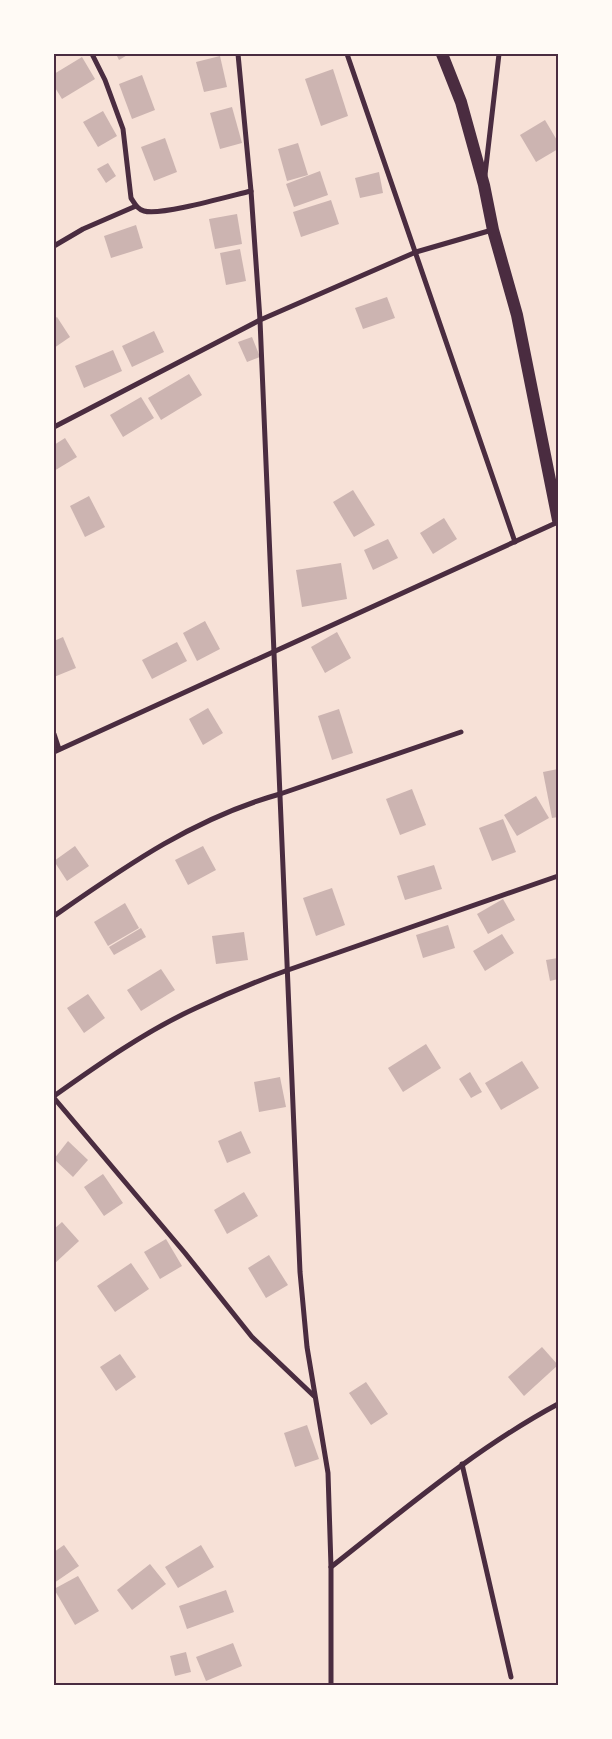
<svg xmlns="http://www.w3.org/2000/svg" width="612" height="1739" font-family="Mulish,sans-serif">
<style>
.building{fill:#ccb4b1}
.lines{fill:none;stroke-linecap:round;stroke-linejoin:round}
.minor{stroke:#4a2c40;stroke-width:5}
.primary{stroke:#4a2c40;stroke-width:12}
.neatline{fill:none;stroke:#4a2c40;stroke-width:2}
</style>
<rect width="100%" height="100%" fill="#f7e1d7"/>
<!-- building -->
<g class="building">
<polygon points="116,54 129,54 119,60"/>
<polygon points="220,56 227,87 204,92 196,62"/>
<polygon points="82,57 95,79 62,99 54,86 54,74"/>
<polygon points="333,69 348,116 321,126 305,79"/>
<polygon points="142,75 155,110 132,119 119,84"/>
<polygon points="232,107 242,143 220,149 210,113"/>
<polygon points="103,111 117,136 98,147 83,122"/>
<polygon points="545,120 558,142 558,149 536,162 520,135"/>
<polygon points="165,138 177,172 154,181 141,147"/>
<polygon points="298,143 308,175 287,181 278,149"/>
<polygon points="108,163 116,176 106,183 97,169"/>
<polygon points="320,171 328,195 294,207 286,184"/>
<polygon points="379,172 383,193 360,198 355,178"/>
<polygon points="331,200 339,224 301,237 293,212"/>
<polygon points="237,214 242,244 215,249 209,219"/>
<polygon points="136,225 143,248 111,258 104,236"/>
<polygon points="240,249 246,281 226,285 220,253"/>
<polygon points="387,297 395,318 363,329 355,308"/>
<polygon points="57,317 70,337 54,348 54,319"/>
<polygon points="154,331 164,352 132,367 122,346"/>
<polygon points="252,337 260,357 247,362 238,342"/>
<polygon points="113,350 122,371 84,388 75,366"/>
<polygon points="189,374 202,395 161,420 148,398"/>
<polygon points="141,397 154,418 123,437 110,415"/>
<polygon points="65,438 77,457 54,471 54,445"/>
<polygon points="353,490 375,525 354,537 333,502"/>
<polygon points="89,496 105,527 85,537 70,506"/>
<polygon points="444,518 457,539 433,554 420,533"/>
<polygon points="388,539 398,558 373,570 364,550"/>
<polygon points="341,563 347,599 302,607 296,570"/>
<polygon points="205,621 220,649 197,661 183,633"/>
<polygon points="337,632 351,658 325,673 311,647"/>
<polygon points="63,637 76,668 54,677 54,641"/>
<polygon points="177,642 187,661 152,679 142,660"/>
<polygon points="208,708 223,733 203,745 189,719"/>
<polygon points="339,709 353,753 332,760 318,716"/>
<polygon points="558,769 558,817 552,818 543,772"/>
<polygon points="412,789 426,825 400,835 386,799"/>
<polygon points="536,796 549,818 517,836 504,815"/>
<polygon points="503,819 516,852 492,861 479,828"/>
<polygon points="75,846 89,866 67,881 54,861"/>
<polygon points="203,846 216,870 188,885 175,860"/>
<polygon points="434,865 442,889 405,900 397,876"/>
<polygon points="332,888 345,925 316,936 303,898"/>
<polygon points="503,899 515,920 488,934 477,914"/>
<polygon points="125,903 139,928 108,946 94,922"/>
<polygon points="448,925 455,948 423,958 416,935"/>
<polygon points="141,928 146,937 114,955 109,947"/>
<polygon points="244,932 248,960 216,964 212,936"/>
<polygon points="502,934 514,953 485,971 473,951"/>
<polygon points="558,958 558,979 550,981 546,960"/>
<polygon points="161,969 175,990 141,1011 127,990"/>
<polygon points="88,994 105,1018 84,1033 67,1008"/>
<polygon points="426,1044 441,1068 403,1092 388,1068"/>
<polygon points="522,1061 539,1088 501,1110 485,1083"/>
<polygon points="470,1072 482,1092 471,1098 459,1079"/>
<polygon points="280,1077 286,1107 259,1112 254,1082"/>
<polygon points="241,1131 251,1153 227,1163 218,1141"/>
<polygon points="68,1141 88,1160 73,1177 54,1159"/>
<polygon points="103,1174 123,1203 104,1216 84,1187"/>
<polygon points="244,1192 258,1216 227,1234 214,1210"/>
<polygon points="62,1222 79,1241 54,1264 54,1229"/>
<polygon points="166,1239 182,1266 160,1279 144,1252"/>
<polygon points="269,1255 288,1285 266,1298 248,1268"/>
<polygon points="131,1263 149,1289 115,1312 97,1286"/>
<polygon points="542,1347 558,1365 524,1396 508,1377"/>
<polygon points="120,1354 136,1377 116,1391 100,1367"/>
<polygon points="366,1382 388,1414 371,1425 349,1393"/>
<polygon points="307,1425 319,1459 295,1467 284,1433"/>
<polygon points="64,1545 79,1566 54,1583 54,1552"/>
<polygon points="201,1545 214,1567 178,1588 165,1567"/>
<polygon points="150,1564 166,1584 132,1610 117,1590"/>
<polygon points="78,1576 99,1611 75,1625 54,1589"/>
<polygon points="226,1590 234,1612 187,1629 179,1606"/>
<polygon points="233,1643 242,1666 206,1681 196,1657"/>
<polygon points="186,1652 191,1672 175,1676 170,1656"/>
</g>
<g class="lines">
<!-- minor -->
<g class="minor">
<path d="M92,54L105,80L123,129L131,198C135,204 137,209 144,211C161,216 230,196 251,191"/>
<polyline points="238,54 251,191 260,320 300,1272 307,1347 328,1473 331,1567 331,1685"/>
<polyline points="347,54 515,542"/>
<polyline points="485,175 499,54"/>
<polyline points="54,246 83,229 136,206"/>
<polyline points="54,427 260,320 416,252 492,230"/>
<polyline points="54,734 59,749"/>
<polyline points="54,752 558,522"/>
<path d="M54,916C126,866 194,818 280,794L461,732"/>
<path d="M54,1096C99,1064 146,1031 196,1008C226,994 257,981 288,970L558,876"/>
<polyline points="54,1098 185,1253 252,1337 314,1396"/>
<polyline points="462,1464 511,1677"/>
<path d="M331,1567C405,1509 476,1448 558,1404"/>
</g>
<!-- primary -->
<polyline class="primary" points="442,54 461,102 484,185 493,230 517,315 558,520"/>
</g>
<!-- border -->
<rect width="612" height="1739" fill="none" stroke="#fffaf5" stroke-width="110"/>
<rect x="55" y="55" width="502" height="1629" class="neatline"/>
</svg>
